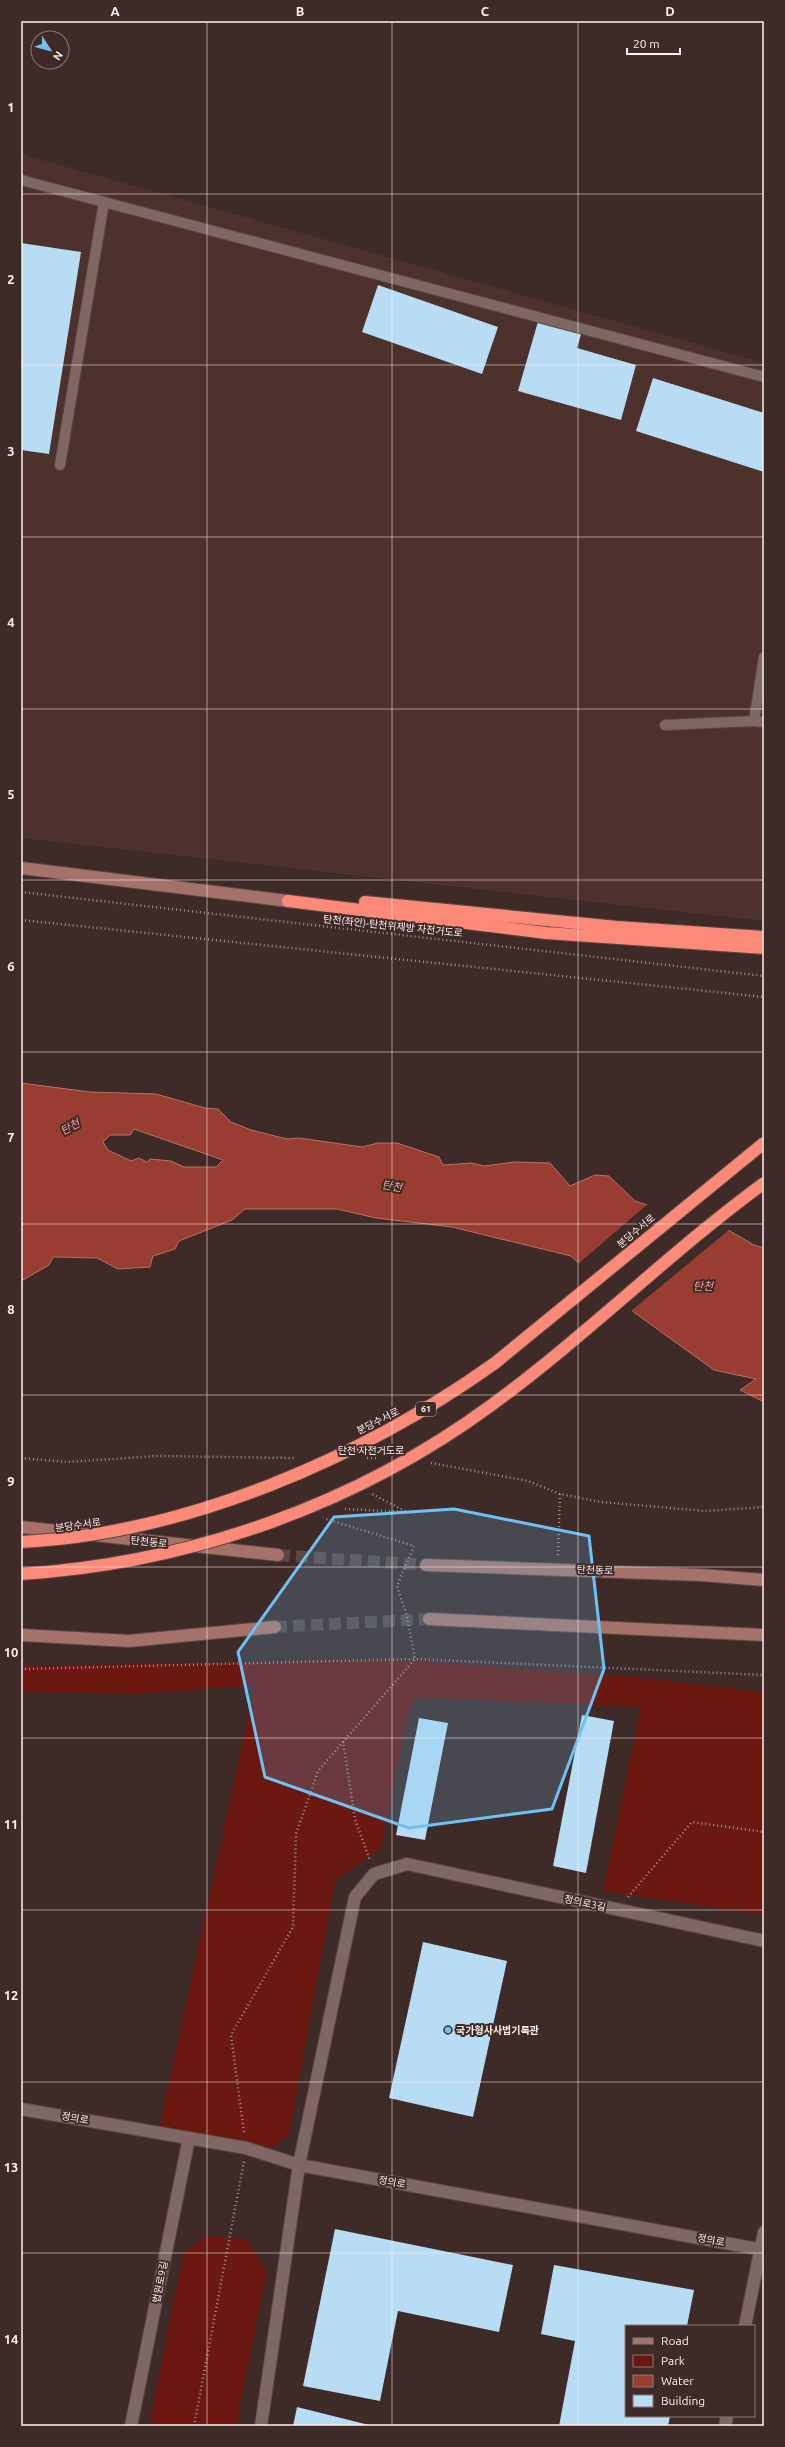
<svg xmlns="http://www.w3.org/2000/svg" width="785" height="2447" font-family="Ubuntu,'Noto Sans KR',sans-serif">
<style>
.built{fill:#4c312c}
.green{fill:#6b1811}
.water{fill:#993c31;stroke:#b7726a;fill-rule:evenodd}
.pier{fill:#3e2a27}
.building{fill:#b7dcf3}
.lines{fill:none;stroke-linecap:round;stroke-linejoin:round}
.secondary-tunnel{stroke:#5b4845;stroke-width:12;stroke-dasharray:12 6;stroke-linecap:butt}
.lane-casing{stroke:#584845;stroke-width:12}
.street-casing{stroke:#584845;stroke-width:14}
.secondary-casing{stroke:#584845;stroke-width:14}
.highway-casing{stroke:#584845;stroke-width:14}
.path{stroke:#a1918e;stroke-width:2.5;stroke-dasharray:1 3;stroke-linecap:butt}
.lane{stroke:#7f6864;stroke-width:10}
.street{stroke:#7f6864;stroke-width:12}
.secondary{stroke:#a5726a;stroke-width:12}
.highway{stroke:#fd8978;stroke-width:12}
.highway-bridge-casing{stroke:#584845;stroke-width:14;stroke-linecap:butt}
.highway-bridge{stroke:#fd8978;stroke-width:12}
.marked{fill:#6ec2f3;fill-opacity:0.2;stroke:#6ec2f3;stroke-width:3;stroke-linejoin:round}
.grid{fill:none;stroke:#fef1ee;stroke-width:1;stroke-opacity:0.55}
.poi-dot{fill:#6ec2f3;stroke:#3e2a27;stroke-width:1.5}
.labels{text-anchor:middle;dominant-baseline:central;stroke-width:4;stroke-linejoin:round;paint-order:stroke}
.shield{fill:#3e2a27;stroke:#c4b5b2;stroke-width:1}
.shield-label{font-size:9px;font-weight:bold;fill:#fef1ee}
.street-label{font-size:10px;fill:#fef1ee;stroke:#3e2a27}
.poi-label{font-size:10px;font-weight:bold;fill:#fef1ee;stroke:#3e2a27;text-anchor:start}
.water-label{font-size:11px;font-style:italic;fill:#f6a89c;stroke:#3e2a27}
.neatline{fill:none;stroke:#fef1ee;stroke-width:1.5}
.grid-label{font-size:13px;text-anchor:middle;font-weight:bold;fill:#fef1ee}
</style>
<rect width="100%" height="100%" fill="#3e2a27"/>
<!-- built -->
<polygon class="built" points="21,154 764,363 764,921 21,838"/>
<!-- green -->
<g class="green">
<polygon points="405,1660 645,1678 764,1692 764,1915 603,1891 641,1707 417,1697 409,1710 381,1848 335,1880 289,2135 266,2152 159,2130 255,1685 139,1694 21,1692 21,1666"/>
<polygon points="207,2235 247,2240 267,2272 236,2426 149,2426 183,2254"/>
</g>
<!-- water -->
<path class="water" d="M21,1083L90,1092L156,1094L205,1108L218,1109L231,1122L251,1130L287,1139L299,1138L362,1147L378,1143H397L439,1157L443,1165L472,1163L484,1166L515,1162L550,1163L570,1186L595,1175L609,1176L635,1201L730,1231L754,1245L764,1248V1402L740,1390L756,1379L714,1370L635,1313L571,1256L452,1227L376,1218L337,1209H245L232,1220L179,1241L175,1249L153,1256L150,1267L118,1269L97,1258L53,1257L49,1265L21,1281ZM134,1129L223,1160L216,1167H184L171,1161L150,1159L147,1162L139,1158L131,1161L108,1150L103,1142L110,1135H130Z"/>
<!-- pier -->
<polygon class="pier" points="649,1203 730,1229 631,1311 578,1264"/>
<!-- building -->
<g class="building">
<polygon points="21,243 81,252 49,454 21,450"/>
<polygon points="378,285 498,327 482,374 362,332"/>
<polygon points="539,318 582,331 577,348 636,365 621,420 518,391"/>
<polygon points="653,378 764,413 764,472 636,431"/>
<polygon points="582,1715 614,1721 586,1873 553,1866"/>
<polygon points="419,1718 448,1723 425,1840 396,1835"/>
<polygon points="423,1942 507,1961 473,2117 389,2098"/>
<polygon points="335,2229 513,2265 499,2332 398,2311 380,2401 303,2386"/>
<polygon points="554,2265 694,2290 687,2326 626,2326 626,2416 670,2416 668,2426 559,2426 575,2341 541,2334"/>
<polygon points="297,2407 369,2425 369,2426 293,2426"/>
</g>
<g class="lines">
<!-- secondary-tunnel -->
<g class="secondary-tunnel">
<polyline points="278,1555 426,1565"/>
<polyline points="275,1627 429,1619"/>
</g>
<!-- lane casing -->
<g class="lane-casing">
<g id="lane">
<polyline points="21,180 764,377"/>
<polyline points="60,465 104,202"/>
<polyline points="754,721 764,722"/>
<polyline points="665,725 754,721 764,657"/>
</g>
</g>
<!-- street casing -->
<g class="street-casing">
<g id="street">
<polyline points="21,2109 246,2148 299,2165 764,2250"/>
<polyline points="745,2326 764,2232"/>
<polyline points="131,2426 189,2138"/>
<polyline points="261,2426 299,2165 355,1897 374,1874 407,1864 764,1941"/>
<polyline points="725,2426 727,2416"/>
</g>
</g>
<!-- secondary casing -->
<g class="secondary-casing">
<g id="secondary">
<polyline points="21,868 288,901"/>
<polyline points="21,1527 278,1555"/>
<polyline points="426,1565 701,1575 764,1580"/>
<polyline points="429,1619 764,1635"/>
<polyline points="21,1635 129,1641 275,1627"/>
</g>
</g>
<!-- highway casing -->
<g class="highway-casing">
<g id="highway">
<polyline points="288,901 546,933 764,948"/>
<polyline points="365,902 617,927 764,937"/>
</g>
</g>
<!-- path -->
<g class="path">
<polyline points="21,892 764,976"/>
<polyline points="21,920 764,997"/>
<polyline points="21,1458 66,1462 158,1456 294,1458"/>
<polyline points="367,1458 378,1458"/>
<polyline points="431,1463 528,1481 560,1494 601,1502 705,1511 764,1507"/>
<polyline points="345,1509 407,1512 372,1494"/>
<polyline points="558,1555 560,1494"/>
<polyline points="21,1669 415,1659 764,1675"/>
<polyline points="343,1741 355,1819 370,1861"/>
<polyline points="628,1897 692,1822 764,1832"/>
<polyline points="244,2132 231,2035 293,1927 296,1834 318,1771 415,1659 407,1616 397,1586 414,1546 323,1518"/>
<polyline points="194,2426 244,2161"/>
</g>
<!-- lane -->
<use href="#lane" class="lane"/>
<!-- street -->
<use href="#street" class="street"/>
<!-- secondary -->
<use href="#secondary" class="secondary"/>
<!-- highway -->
<use href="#highway" class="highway"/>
<!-- highway-bridge casing -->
<g class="highway-bridge-casing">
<g id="highway-bridge">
<path d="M21,1542C186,1534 362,1458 495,1363L764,1143"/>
<path d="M21,1574C191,1563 356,1505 493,1404C587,1335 670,1252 764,1183"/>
</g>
</g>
<!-- highway-bridge -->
<use href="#highway-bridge" class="highway-bridge"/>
</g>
<!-- marked area -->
<path class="marked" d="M454,1509L589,1536L604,1669L552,1809L409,1828L265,1777L238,1652L334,1517Z"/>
<!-- grid -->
<path class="grid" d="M207,21V2426M392,21V2426M578,21V2426M21,194H764M21,365H764M21,537H764M21,709H764M21,880H764M21,1052H764M21,1224H764M21,1395H764M21,1567H764M21,1738H764M21,1910H764M21,2082H764M21,2253H764"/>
<!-- markers -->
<circle class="poi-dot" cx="448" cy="2030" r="4"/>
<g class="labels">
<!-- shield labels -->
<rect class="shield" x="416" y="1402" width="20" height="14" rx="3"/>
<g class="shield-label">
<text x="426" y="1409">61</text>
</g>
<!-- street labels -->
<g class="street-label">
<text transform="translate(393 926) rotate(6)">탄천(좌안)-탄천위제방 자전거도로</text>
<text transform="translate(636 1231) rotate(-40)">분당수서로</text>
<text transform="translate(378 1421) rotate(-27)">분당수서로</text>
<text x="371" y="1450">탄천 자전거도로</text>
<text transform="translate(78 1525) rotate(-8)">분당수서로</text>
<text transform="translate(149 1542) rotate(6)">탄천동로</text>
<text transform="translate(595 1570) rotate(2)">탄천동로</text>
<text transform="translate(585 1903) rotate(12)">정의로3길</text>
<text transform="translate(75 2118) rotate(10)">정의로</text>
<text transform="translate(392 2182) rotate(10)">정의로</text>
<text transform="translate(711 2240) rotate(10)">정의로</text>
<text transform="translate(160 2282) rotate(-79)">법원로9길</text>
</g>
<!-- poi labels -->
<g class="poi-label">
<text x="456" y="2030">국가형사사법기록관</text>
</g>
<!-- water labels -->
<g class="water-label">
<text transform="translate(70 1127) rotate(-28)">탄천</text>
<text transform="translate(392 1186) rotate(9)">탄천</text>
<text x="703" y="1286">탄천</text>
</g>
</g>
<!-- border -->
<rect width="785" height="2447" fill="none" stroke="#3e2a27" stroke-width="44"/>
<!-- legend -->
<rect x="625" y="2325" width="130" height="92" fill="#3e2a27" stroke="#8b7a77"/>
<rect x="633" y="2338" width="20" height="6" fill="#a5726a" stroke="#8b7a77"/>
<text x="661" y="2345" font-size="12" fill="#fef1ee">Road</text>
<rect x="633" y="2355" width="20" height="12" fill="#6b1811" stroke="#8b7a77"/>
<text x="661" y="2365" font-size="12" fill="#fef1ee">Park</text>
<rect x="633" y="2375" width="20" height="12" fill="#993c31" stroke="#8b7a77"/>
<text x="661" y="2385" font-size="12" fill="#fef1ee">Water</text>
<rect x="633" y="2395" width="20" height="12" fill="#b7dcf3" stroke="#8b7a77"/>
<text x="661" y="2405" font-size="12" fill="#fef1ee">Building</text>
<!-- north arrow -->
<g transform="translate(50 50) rotate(126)"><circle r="19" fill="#3e2a27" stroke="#8b7a77"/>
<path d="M0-3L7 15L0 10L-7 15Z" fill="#6ec2f3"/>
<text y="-6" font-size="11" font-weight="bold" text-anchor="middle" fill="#fef1ee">N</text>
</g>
<!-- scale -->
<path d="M627 48v6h53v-6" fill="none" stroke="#fef1ee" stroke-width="2"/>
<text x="633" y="48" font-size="12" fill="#fef1ee" stroke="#3e2a27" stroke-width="3" paint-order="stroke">20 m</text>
<rect x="22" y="22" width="741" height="2403" class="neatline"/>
<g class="grid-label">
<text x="115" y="16">A</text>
<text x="300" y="16">B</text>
<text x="485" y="16">C</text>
<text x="670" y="16">D</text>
<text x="11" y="112">1</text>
<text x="11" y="284">2</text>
<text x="11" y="456">3</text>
<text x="11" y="627">4</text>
<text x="11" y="799">5</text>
<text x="11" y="971">6</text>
<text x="11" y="1142">7</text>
<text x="11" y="1314">8</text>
<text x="11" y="1486">9</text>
<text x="11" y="1657">10</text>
<text x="11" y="1829">11</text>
<text x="11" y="2000">12</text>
<text x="11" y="2172">13</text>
<text x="11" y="2344">14</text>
</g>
</svg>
